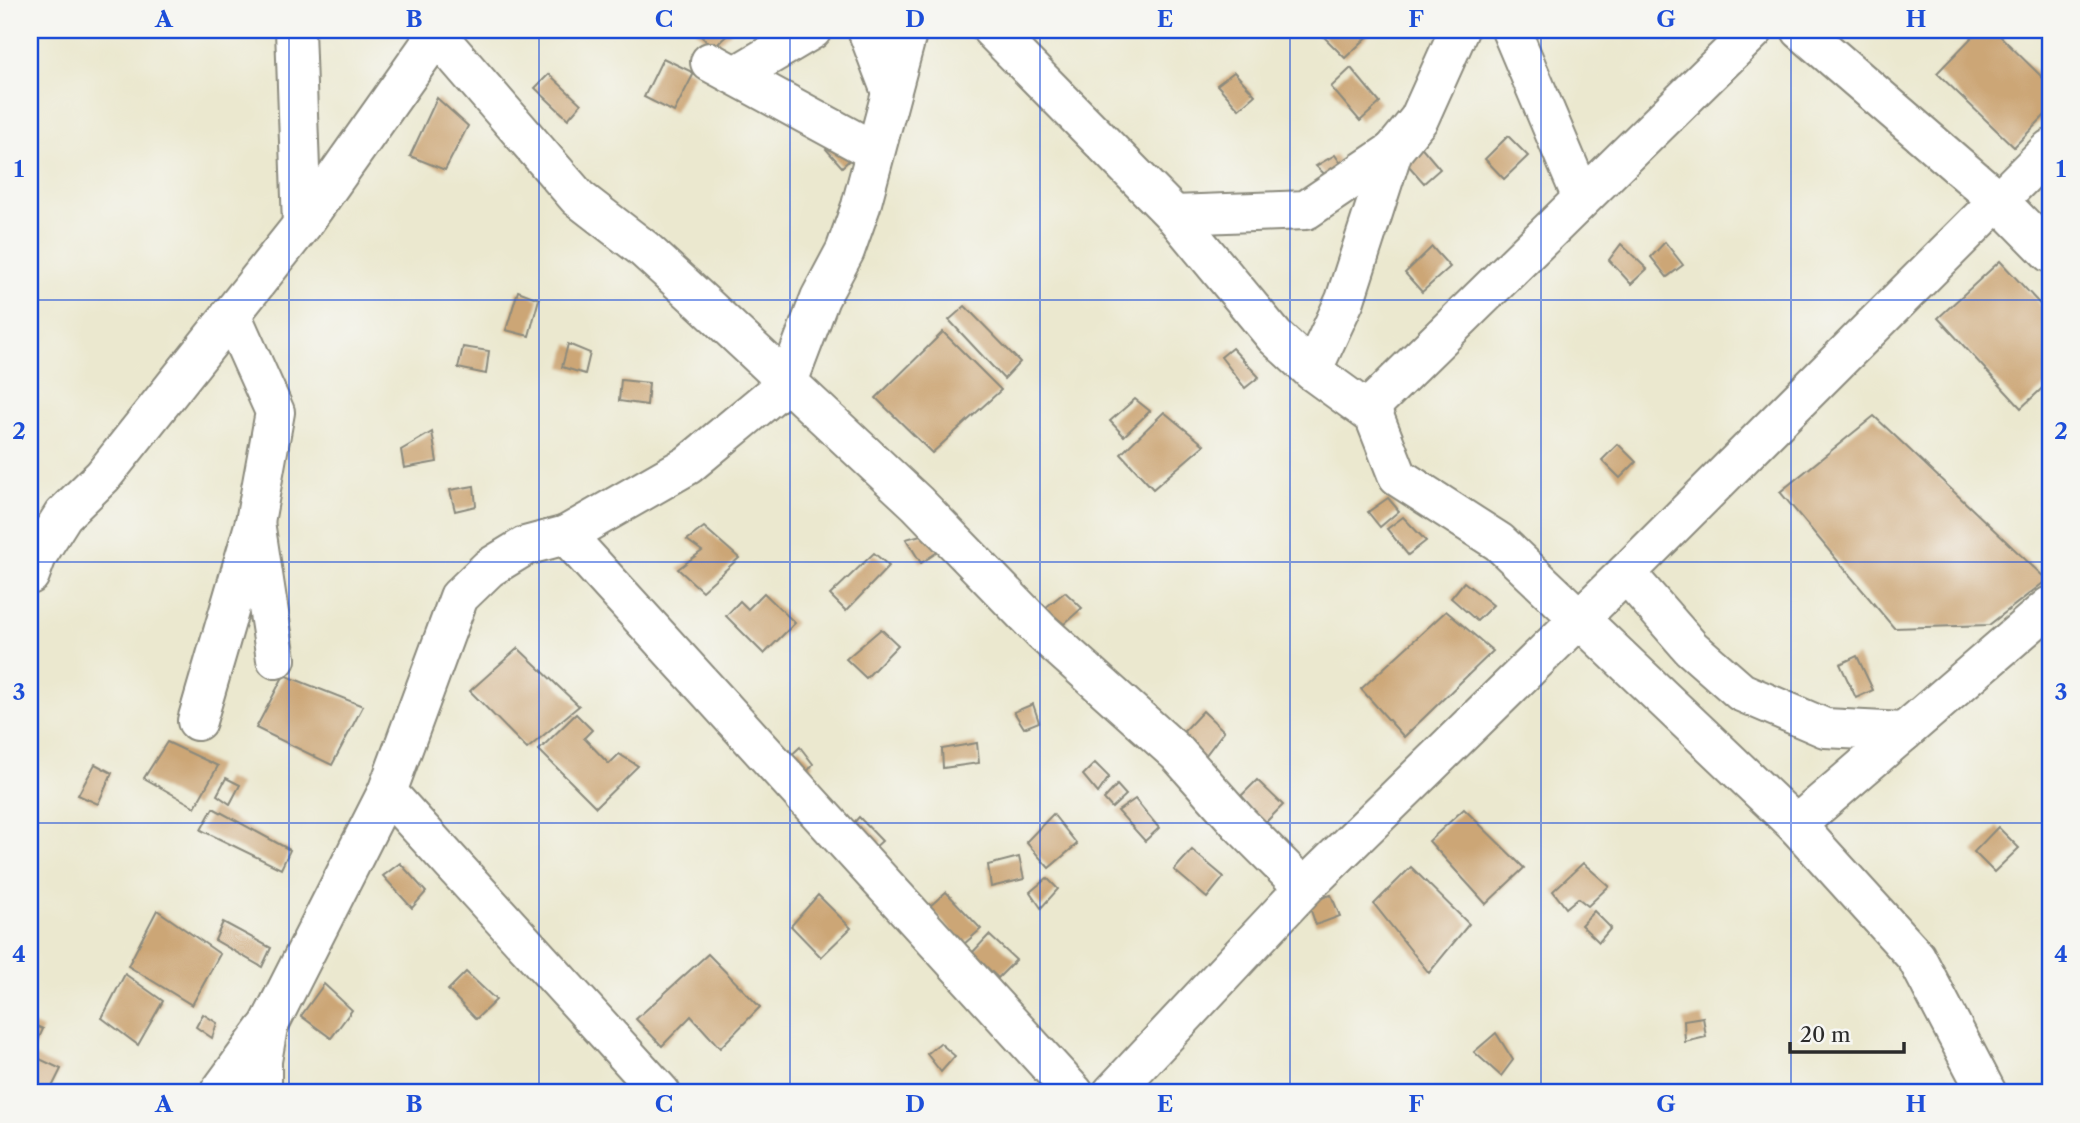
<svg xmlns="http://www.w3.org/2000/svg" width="2080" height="1123" font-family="'Libre Caslon Text',serif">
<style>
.building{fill:#cca676}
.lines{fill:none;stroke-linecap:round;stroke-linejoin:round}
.minor-casing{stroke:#8b8a7d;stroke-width:42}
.minor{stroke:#fff;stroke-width:38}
.grid{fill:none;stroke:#1d4ed8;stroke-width:2;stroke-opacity:0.55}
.neatline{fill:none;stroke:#1d4ed8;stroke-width:2.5}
.grid-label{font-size:23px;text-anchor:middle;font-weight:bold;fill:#1d4ed8}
</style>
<rect width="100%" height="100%" fill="#f6f6f2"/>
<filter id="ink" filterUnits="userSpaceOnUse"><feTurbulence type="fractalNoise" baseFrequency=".0143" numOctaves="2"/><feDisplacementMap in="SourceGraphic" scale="14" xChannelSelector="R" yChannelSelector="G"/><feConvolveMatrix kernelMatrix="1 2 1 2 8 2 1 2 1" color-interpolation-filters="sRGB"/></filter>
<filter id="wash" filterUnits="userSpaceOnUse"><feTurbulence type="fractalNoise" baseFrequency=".00686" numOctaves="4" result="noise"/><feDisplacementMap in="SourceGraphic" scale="28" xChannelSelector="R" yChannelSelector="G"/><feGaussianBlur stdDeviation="1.57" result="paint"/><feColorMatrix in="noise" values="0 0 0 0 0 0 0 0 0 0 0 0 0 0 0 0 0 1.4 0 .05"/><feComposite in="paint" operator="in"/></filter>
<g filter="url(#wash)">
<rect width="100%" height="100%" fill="#ebe8cf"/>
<g id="blocks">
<!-- building -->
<g class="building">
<polygon points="695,30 733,30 713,48"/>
<polygon points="1317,30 1375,30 1345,58"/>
<polygon points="1979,30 1994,30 2050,85 2050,110 2014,147 1937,73"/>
<polygon points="663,58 694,73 674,112 644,97"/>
<polygon points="1351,68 1380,103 1360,121 1331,87"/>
<polygon points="1234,72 1255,95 1239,109 1217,85"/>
<polygon points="549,74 581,104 568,119 535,88"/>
<polygon points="437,98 468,126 445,170 410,156"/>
<polygon points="840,136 857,153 842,167 826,149"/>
<polygon points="1508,136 1528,156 1504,179 1485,159"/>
<polygon points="1418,143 1440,169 1424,183 1401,157"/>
<polygon points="1335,155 1346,171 1334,183 1316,166"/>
<polygon points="1665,242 1683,265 1667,277 1651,257"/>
<polygon points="1621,244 1647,269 1631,284 1609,260"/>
<polygon points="1432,247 1450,267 1422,292 1405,273"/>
<polygon points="2000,261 2050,315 2050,381 2021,408 1938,318"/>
<polygon points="518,291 539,299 529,336 506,330"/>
<polygon points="965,306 1020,362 1004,379 949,320"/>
<polygon points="943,332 1001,390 932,453 876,398"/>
<polygon points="568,344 590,353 585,374 562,367"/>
<polygon points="463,347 489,351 486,374 458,368"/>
<polygon points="1232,348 1259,377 1245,388 1221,357"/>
<polygon points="621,380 649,383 647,405 619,401"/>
<polygon points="1135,399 1150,411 1124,436 1110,421"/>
<polygon points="1164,412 1204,445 1153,489 1121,454"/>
<polygon points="1874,416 2047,580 1989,625 1894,628 1780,492"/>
<polygon points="432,432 437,462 404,468 401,450"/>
<polygon points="1618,444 1636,462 1620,478 1602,460"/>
<polygon points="474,486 476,506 455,511 450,490"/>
<polygon points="1388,498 1399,511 1380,527 1368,512"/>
<polygon points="1403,517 1426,541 1408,555 1387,529"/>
<polygon points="704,527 739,558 702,591 678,569 702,551 687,540"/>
<polygon points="928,533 939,551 921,563 906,539"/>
<polygon points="874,553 889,566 846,611 830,595"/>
<polygon points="1464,582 1493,605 1477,621 1451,598"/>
<polygon points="1065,592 1082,608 1064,624 1045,608"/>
<polygon points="764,593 795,623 764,654 726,616 740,601 748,609"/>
<polygon points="1446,611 1493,651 1404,737 1361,689"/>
<polygon points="881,629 898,645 866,678 846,659"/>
<polygon points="518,648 579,706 527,749 470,691"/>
<polygon points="1857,656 1873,690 1856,698 1840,664"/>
<polygon points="284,675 363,706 332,765 256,728"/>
<polygon points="1033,704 1039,722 1024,728 1014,712"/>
<polygon points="1203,711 1224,731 1199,764 1175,741"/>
<polygon points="576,714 592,730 584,738 609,764 619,754 638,766 596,807 539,750"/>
<polygon points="167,742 218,766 195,807 144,778"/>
<polygon points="977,743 979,763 943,768 942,749"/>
<polygon points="800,747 813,764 804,776 786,760"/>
<polygon points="1095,763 1109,777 1098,793 1083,775"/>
<polygon points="95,764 112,773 98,804 78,795"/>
<polygon points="226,778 240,785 230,804 217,795"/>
<polygon points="1257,780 1283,805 1265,823 1239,798"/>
<polygon points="1117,785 1126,795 1112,808 1104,799"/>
<polygon points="1135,799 1159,828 1145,841 1118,811"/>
<polygon points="213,808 290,850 281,869 201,830"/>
<polygon points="1464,809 1524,868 1486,904 1429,841"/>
<polygon points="1053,814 1077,844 1049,868 1026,842"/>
<polygon points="859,817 882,841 873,849 849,828"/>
<polygon points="1998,827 2019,848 1994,872 1974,852"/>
<polygon points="1192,850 1224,877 1207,898 1174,870"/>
<polygon points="1019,857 1024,879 991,887 988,865"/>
<polygon points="400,863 426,892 412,908 383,876"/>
<polygon points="1583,863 1609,886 1588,906 1578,898 1566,908 1553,891"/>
<polygon points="1411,867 1469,924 1429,973 1374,904"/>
<polygon points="1047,878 1058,889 1041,908 1030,892"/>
<polygon points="946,892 981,929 964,944 929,907"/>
<polygon points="818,895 851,928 821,957 791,926"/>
<polygon points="1331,895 1340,916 1316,925 1308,902"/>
<polygon points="157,910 220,954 192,1005 128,966"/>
<polygon points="1594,911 1611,928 1599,942 1581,925"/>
<polygon points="223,922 271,948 262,967 215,940"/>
<polygon points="989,935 1016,960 998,978 972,953"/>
<polygon points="708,954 760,1007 720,1048 691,1016 662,1046 636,1019"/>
<polygon points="466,972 496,1000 476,1019 448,990"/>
<polygon points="125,974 163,1001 138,1045 102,1018"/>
<polygon points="324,984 352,1010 331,1038 301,1016"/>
<polygon points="203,1014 217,1023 212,1038 196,1027"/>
<polygon points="1703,1017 1706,1037 1685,1042 1684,1020"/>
<polygon points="30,1023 43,1029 31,1055 61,1069 49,1093 30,1093"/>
<polygon points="1496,1033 1513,1060 1501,1076 1474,1052"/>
<polygon points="940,1043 955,1056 941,1072 927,1054"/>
</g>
</g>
</g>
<g filter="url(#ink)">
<use href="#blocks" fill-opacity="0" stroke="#8b8a7d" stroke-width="2"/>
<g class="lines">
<!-- minor casing -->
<g class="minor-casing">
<g id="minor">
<polyline points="295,30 302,225"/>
<polyline points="867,30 891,92"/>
<polyline points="908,30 861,206 845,251 820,298 788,382 688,465 566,535 1074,1093"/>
<polyline points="992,30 1174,215 1275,337 1312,371 1374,416 1398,477 1499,542 1796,825 1916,957 1987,1093"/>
<polyline points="1511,30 1582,198"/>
<polyline points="1801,30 2000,202 2050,253"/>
<polyline points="437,35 578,198 644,249 703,303 917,503 1042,632 1177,753 1239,823 1304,888"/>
<polyline points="710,62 874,151"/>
<polyline points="736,75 812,30"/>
<polyline points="1174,215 1306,210 1393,151"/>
<polyline points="231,314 275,412 255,522"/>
<polyline points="1312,371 1345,300 1393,151 1419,119 1459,30"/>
<polyline points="1367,410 1754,30"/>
<polyline points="1626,573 1691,648 1741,692 1825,728 1904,732"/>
<polyline points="30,575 37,556 63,515 103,476 302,225 440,30"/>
<polyline points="197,721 255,522 276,659"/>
<polyline points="387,792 661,1093"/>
<polyline points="1796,825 2050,606"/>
<polyline points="219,1093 265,1030"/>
<polyline points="262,1093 262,1061 268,1027 387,792 459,597 489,568 525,546 566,535"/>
<polyline points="1112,1093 1304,888 1626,573 2050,149"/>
</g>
</g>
<!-- minor -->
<use href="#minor" class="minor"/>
</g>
</g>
<!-- grid -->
<path class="grid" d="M289,30V1093M539,30V1093M790,30V1093M1040,30V1093M1290,30V1093M1541,30V1093M1791,30V1093M30,300H2050M30,562H2050M30,823H2050"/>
<!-- margin -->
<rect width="2080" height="1123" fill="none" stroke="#f6f6f2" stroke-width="77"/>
<!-- scale -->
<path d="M1790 1042v10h114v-10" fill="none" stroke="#2b2b2b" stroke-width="3.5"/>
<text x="1800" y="1042" font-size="21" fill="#2b2b2b" stroke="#f6f6f2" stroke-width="5" paint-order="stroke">20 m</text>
<rect x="38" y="38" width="2004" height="1046" class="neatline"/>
<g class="grid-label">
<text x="164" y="27">A</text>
<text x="414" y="27">B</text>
<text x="664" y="27">C</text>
<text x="915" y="27">D</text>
<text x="1165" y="27">E</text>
<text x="1416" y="27">F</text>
<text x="1666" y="27">G</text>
<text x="1916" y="27">H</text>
<text x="19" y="177">1</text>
<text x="2061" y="177">1</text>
<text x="19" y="439">2</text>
<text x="2061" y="439">2</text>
<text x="19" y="700">3</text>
<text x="2061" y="700">3</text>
<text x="19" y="962">4</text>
<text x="2061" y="962">4</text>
<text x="164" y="1112">A</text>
<text x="414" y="1112">B</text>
<text x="664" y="1112">C</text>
<text x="915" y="1112">D</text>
<text x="1165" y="1112">E</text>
<text x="1416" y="1112">F</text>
<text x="1666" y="1112">G</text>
<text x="1916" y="1112">H</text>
</g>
</svg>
